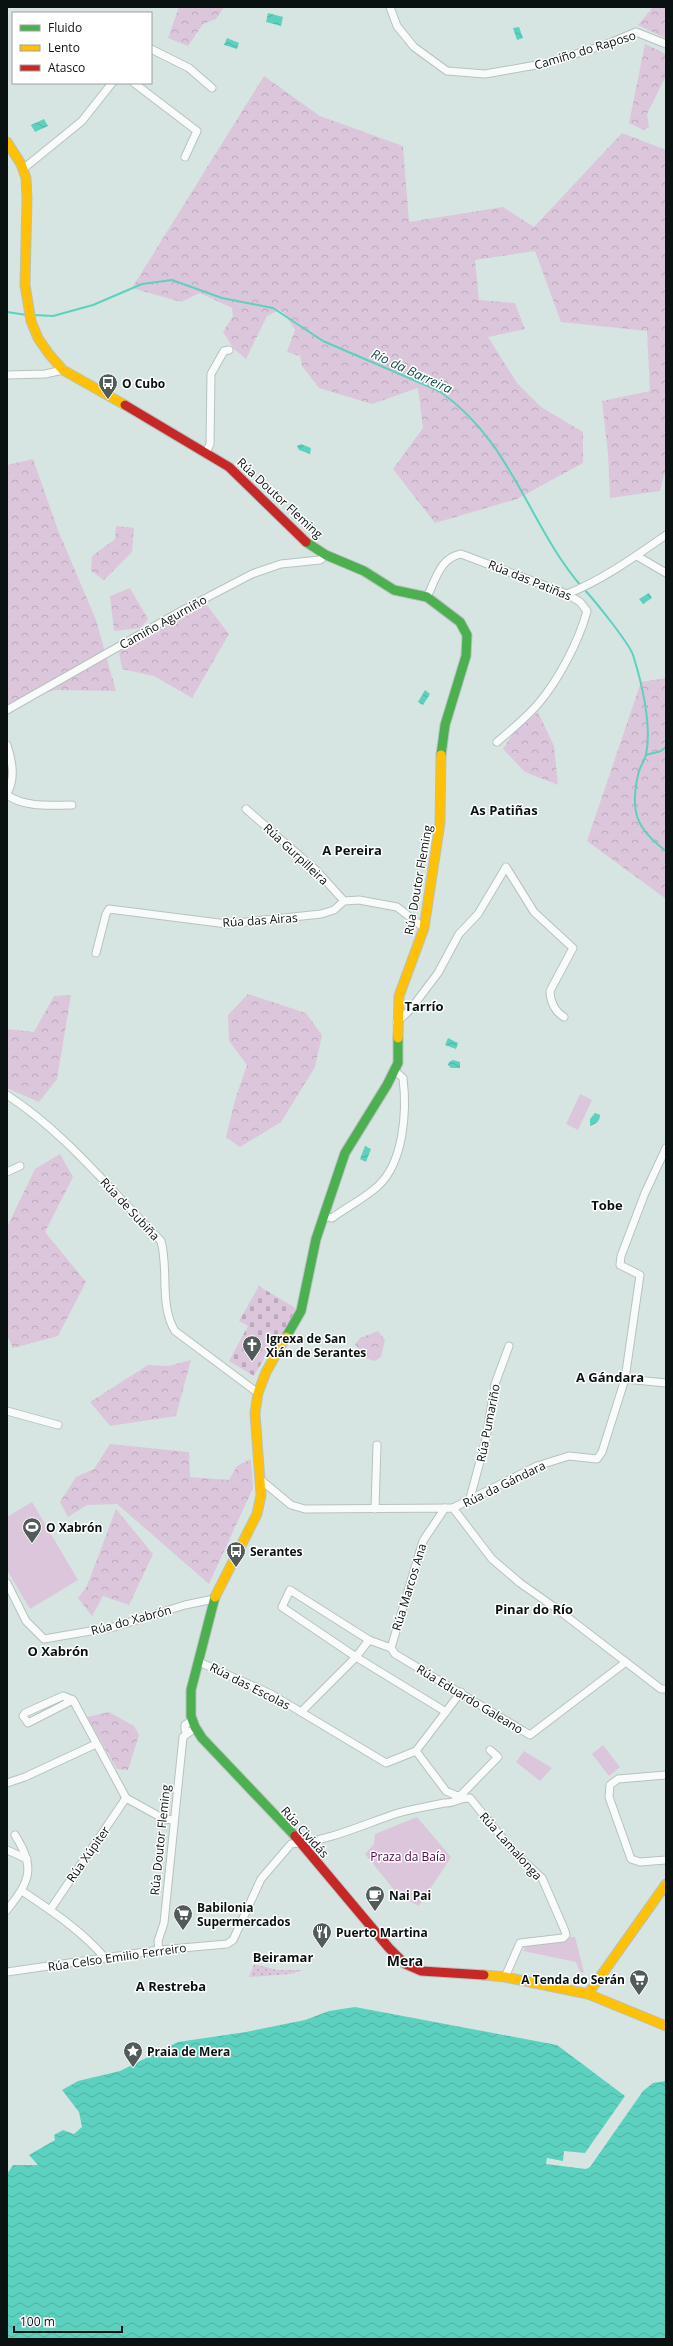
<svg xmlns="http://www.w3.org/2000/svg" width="673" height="2346" font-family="'Open Sans',sans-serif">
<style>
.grass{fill:url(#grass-dots)}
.forest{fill:url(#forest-crowns)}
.cemetery{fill:url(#cemetery-stones)}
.green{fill:#dcc6db}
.water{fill:url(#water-waves)}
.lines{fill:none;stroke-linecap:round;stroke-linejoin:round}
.stream{stroke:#5dd1bf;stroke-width:2}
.street-casing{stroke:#b7c2bf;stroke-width:9}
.fast-casing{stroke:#b7c2bf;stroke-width:11}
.slow-casing{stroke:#b7c2bf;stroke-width:11}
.jam-casing{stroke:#b7c2bf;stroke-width:11}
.street{stroke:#f9fbfb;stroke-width:7}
.fast{stroke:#4caf50;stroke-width:9}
.slow{stroke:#ffc107;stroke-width:9}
.jam{stroke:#c62828;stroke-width:9}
.labels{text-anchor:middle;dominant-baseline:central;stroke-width:3;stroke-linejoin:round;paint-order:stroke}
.street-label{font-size:12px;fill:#091210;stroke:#fff}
.poi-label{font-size:12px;font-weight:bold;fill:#091210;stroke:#fff;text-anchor:start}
.park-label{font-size:12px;fill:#500548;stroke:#fff}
.water-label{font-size:13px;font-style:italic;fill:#135147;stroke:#fff}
.neighbourhood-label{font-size:13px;font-weight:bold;fill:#091210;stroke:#fff}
.quarter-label{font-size:14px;font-weight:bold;fill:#091210;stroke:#fff}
</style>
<defs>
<pattern id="grass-dots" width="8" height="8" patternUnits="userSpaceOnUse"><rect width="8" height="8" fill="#dcc6db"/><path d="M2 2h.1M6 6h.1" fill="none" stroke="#bba9bb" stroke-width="1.8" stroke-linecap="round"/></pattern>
<pattern id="forest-crowns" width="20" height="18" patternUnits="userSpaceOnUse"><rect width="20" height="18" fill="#dcc6db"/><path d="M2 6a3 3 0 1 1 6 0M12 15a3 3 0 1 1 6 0" fill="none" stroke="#bba9bb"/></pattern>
<pattern id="cemetery-stones" width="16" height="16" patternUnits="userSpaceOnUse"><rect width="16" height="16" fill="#dcc6db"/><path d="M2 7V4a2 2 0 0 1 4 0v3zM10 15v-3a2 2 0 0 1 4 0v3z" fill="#bba9bb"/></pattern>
<pattern id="water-waves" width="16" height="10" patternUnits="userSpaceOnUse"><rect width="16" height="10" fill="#5dd1bf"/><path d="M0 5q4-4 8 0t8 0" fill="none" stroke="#50b2a3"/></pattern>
</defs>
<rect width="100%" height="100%" fill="#d7e5e2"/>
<!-- grass -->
<polygon class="grass" points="254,1964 277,1970 303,1970 291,1974 249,1977"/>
<!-- forest -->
<g class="forest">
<polygon points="179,7 224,7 216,19 203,24 188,46 168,38"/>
<polygon points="653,7 666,7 665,38 638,25"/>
<polygon points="645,44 666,54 666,76 647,114 649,127 643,130 629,123"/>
<polygon points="264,76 320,116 403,146 409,222 503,207 534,227 622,133 666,150 666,468 660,491 610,498 608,454 602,401 650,391 647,331 561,322 535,251 475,260 479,300 515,303 525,329 488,337 517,383 541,407 583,432 583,463 517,499 435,523 393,469 423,428 418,388 372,404 319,388 302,366 300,356 287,352 295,330 284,313 279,310 267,316 246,359 234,349 223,332 233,316 232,308 200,293 181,302 132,288"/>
<polygon points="33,459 58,530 96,620 116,691 55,690 7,706 7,465"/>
<polygon points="116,526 134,528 132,552 104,580 91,571 92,556 115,539"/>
<polygon points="130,588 148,619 141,628 114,631 110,596"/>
<polygon points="206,604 229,634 192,698 154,676 122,669 119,652"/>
<polygon points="666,678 666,899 587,841 641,682"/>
<polygon points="538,712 554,746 558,785 525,772 503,749 514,732"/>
<polygon points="248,994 306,1013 322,1035 315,1067 281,1122 240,1147 226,1137 235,1100 247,1065 229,1041 228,1015"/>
<polygon points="71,995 57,1079 39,1102 7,1088 7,1029 34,1032 54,996"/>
<polygon points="60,1154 73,1177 45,1232 86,1282 58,1336 13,1348 7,1335 7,1227 35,1169"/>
<polygon points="378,1331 385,1340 381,1357 375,1361 365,1358 355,1344 360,1338"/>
<polygon points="191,1360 176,1416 110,1426 90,1402 148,1365 168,1366"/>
<polygon points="110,1444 189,1452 190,1477 229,1480 237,1466 251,1459 253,1488 209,1584 117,1504 87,1505 68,1517 60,1502 76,1477 94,1469"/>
<polygon points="116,1509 153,1554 129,1605 103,1596 92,1616 78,1598 87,1586"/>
<polygon points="109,1712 134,1726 139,1735 128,1770 117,1769 87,1717"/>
</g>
<!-- cemetery -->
<polygon class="cemetery" points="259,1286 297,1309 276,1350 270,1348 254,1376 229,1361 248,1326 239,1321"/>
<!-- green -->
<g class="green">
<polygon points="580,1094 592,1100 578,1130 566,1124"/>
<polygon points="32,1502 78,1580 30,1609 7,1570 7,1517"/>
<polygon points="603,1745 620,1767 609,1776 592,1754"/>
<polygon points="524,1751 552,1768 540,1781 516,1762"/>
<polygon points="417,1817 451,1857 419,1906 399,1896 365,1854 374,1844 375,1834"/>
<polygon points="575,1937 584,1972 580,1972 576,1962 523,1951 529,1941"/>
</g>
<!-- water -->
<g class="water">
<polygon points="268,13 283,17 281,26 266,22"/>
<polygon points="519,27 523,38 517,40 513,28"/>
<polygon points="227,38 239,43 237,49 224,45"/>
<polygon points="44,119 48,126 35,132 31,125"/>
<polygon points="301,444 311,448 310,454 299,450 297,446"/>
<polygon points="649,593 652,598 643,604 639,599"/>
<polygon points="425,690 430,694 423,705 418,702"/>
<polygon points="448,1038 458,1043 456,1049 445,1045"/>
<polygon points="453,1060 460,1062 460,1068 451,1068 448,1065 449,1062"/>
<path d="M595,1113L600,1115C600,1122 595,1124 590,1126V1119Z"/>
<polygon points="365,1146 371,1149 366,1162 360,1159"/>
<polygon points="355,2007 557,2045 625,2096 585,2153 564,2151 563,2161 547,2158 546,2164 586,2169 590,2167 643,2091 653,2083 666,2081 666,2339 7,2339 7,2174 13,2165 38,2165 29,2155 55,2140 54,2135 63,2130 74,2134 82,2127 79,2112 62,2090 78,2081 120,2071 178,2042 246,2032 305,2020 329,2011"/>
</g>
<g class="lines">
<!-- stream -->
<g class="stream">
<polyline points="7,312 27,315"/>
<path d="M34,315L53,316L93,305L142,284L172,280L222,298L273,308L323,341L439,391C512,441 528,524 581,586"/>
<path d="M584,589C595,601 629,643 633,655C642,683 652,726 646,755C644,762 639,768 638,775C630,811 636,829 666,851"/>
<polyline points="646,755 661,751 666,747"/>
</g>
<!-- street casing -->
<g class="street-casing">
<g id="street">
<polyline points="390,7 397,26 414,47 447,71 485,74 542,64 605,45 636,32 666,44"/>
<polyline points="151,49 189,68 212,88"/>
<polyline points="134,83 197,131 185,157"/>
<polyline points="23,169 82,121 112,83"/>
<polyline points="7,375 45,374 63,370"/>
<polyline points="206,453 210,444 211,374 224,351 229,350"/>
<polyline points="637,556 666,573"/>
<path d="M567,594C601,581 636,556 666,535"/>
<path d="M427,597C436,579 440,558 461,554L567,594L580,602L587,611C579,641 558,681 538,704C526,718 511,730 497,742"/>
<polyline points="7,710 183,610 252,574 281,564 320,560 326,555"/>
<path d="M7,745C12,760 16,779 7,793"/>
<path d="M7,795C26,808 50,805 72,805"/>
<polyline points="246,809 317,871 344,901"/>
<polyline points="96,953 106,914 109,909 227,924 321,914 334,910 344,901 359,900 397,907 424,928"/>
<path d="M397,1022L410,1010L438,973L459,934L478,914L506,867L534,912L573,948L550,991C550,1001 555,1012 564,1017"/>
<path d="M7,1095C67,1134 111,1191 161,1241C169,1270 159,1305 175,1331L258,1393"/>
<polyline points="7,1172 20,1166"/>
<path d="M323,1216L332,1218C347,1207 365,1198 378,1186C404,1162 407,1111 403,1078L394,1070"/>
<polyline points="625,1379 640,1275 620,1265 621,1256 645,1193 666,1148"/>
<polyline points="7,1411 58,1425"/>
<polyline points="261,1480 291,1505 305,1509 453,1508 492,1559 520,1583 557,1609 661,1689 666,1689"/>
<polyline points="469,1502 486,1439 495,1384 509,1346"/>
<polyline points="453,1508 537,1466 569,1456 597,1459 602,1452 625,1379 666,1383"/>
<polyline points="375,1509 377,1445"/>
<polyline points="7,1583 26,1621 44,1639 114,1627 185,1605 214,1599"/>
<polyline points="391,1648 423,1541 445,1508"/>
<polyline points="199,1662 271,1694 386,1763 416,1751 446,1791 457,1796 461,1795 498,1757 490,1750"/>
<polyline points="73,1700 28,1723 23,1716 25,1713 63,1696 73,1700 126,1798 164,1819 174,1820"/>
<polyline points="301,1712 356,1657 369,1640"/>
<polyline points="446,1712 356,1657 282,1607 290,1590 369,1640 391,1648 395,1654 530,1735 626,1662"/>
<polyline points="191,1731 188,1733 185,1730 185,1725 191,1721"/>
<polyline points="416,1751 461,1692"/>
<polyline points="666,1775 618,1779 610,1785 609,1797 631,1859 640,1862 666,1860"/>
<polyline points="7,1783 25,1777 96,1744"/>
<polyline points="7,1850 27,1859"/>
<path d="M22,1891C52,1911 82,1931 105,1958"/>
<path d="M7,1910C30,1881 36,1868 15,1835"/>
<polyline points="50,1910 126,1798"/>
<polyline points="159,1950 158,1941 164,1923 183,1737 188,1733"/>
<path d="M7,1972L159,1950L227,1944L233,1940L261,1879L291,1844C325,1842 360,1826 392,1815C409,1809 427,1807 444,1803C454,1804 460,1797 470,1798L512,1850L542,1878L565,1931L566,1935L563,1938L520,1943L505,1977"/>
</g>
</g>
<!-- fast casing -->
<g class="fast-casing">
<g id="fast">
<polyline points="306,542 326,555 364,571 394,590 427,597 460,622 467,635 466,656 445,725 441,755"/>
<polyline points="286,1337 301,1311 316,1239 345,1153 387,1085 398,1063 398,1038"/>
<polyline points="215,1597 191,1690 191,1716 195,1727 202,1738 295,1836"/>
</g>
</g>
<!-- slow casing -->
<g class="slow-casing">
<g id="slow">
<polyline points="7,142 21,164 26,178 27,198 25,285 31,321 38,338 49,354 63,370 125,405"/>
<polyline points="398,1038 399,996 424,928 440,823 441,755"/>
<polyline points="215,1597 257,1514 261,1495 255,1413 258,1393 266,1372 286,1337"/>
<polyline points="484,1975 505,1977 588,1994 666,2026"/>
<polyline points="588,1994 666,1884"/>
</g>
</g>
<!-- jam casing -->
<g class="jam-casing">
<g id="jam">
<polyline points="125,405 229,467 306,542"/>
<polyline points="295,1836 389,1948 405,1964 421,1971 484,1975"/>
</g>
</g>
<!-- street -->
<use href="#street" class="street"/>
<!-- fast -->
<use href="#fast" class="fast"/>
<!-- slow -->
<use href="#slow" class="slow"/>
<!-- jam -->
<use href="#jam" class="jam"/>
</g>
<!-- icons -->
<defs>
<g id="bus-pin" transform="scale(1)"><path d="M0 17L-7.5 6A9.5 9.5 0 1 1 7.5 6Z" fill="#515c5a" stroke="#fff"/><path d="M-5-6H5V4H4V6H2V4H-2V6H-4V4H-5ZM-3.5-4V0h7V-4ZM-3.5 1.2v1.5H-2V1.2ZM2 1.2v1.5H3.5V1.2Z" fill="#fff"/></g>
<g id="church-pin" transform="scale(1)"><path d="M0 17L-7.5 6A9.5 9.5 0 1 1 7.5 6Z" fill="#515c5a" stroke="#fff"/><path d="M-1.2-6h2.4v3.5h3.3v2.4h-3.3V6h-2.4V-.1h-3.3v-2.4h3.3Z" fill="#fff"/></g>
<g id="stadium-pin" transform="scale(1)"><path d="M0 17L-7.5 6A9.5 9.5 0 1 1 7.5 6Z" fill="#515c5a" stroke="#fff"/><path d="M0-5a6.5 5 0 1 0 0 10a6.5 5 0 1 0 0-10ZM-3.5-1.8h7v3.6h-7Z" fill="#fff"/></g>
<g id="cafe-pin" transform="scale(1)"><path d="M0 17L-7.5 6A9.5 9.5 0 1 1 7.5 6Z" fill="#515c5a" stroke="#fff"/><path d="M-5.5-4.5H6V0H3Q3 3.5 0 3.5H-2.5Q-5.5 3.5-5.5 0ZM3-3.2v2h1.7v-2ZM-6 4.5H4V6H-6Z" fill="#fff"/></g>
<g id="supermarket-pin" transform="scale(1)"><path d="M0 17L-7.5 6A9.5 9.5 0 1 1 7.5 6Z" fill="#515c5a" stroke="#fff"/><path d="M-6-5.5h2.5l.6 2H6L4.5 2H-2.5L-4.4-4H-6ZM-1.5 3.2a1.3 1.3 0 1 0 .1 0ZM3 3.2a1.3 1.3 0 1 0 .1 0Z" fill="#fff"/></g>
<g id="restaurant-pin" transform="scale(1)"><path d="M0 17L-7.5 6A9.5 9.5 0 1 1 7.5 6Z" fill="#515c5a" stroke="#fff"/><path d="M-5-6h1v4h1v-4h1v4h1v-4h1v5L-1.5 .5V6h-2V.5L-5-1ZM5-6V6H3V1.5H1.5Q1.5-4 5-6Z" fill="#fff"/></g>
<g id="sight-pin" transform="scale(1)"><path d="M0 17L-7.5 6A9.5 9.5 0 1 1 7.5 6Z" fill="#515c5a" stroke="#fff"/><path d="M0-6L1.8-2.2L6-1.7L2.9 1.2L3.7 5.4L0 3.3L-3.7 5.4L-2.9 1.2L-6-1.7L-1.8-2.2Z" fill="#fff"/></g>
</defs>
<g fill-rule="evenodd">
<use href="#bus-pin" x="108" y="383"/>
<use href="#church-pin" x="252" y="1345"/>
<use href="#stadium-pin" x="32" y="1527"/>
<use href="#bus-pin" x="236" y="1551"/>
<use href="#cafe-pin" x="375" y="1895"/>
<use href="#supermarket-pin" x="183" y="1914"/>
<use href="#restaurant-pin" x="322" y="1932"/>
<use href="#supermarket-pin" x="639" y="1979"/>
<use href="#sight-pin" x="133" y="2051"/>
</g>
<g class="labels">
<!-- street labels -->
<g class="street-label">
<text transform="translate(585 50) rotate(-17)">Camiño do Raposo</text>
<text transform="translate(280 498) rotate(43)">Rúa Doutor Fleming</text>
<text transform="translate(530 580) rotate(22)">Rúa das Patiñas</text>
<text transform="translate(163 622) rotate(-29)">Camiño Agurniño</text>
<text transform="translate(296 854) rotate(43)">Rúa Gurpilleira</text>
<text transform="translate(418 880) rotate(-80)">Rúa Doutor Fleming</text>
<text transform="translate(260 920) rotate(-4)">Rúa das Airas</text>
<text transform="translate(130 1209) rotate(47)">Rúa de Subiña</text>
<text transform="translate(488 1423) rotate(-79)">Rúa Pumariño</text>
<text transform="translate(504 1484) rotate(-26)">Rúa da Gándara</text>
<text transform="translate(409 1587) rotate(-73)">Rúa Marcos Ana</text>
<text transform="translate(131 1620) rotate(-15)">Rúa do Xabrón</text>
<text transform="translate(250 1686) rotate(27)">Rúa das Escolas</text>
<text transform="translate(470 1699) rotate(31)">Rúa Eduardo Galeano</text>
<text transform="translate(305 1832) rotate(48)">Rúa Cividás</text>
<text transform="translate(160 1840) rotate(-84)">Rúa Doutor Fleming</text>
<text transform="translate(511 1846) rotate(48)">Rúa Lamalonga</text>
<text transform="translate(88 1854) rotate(-55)">Rúa Xúpiter</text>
<text transform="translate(117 1957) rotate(-8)">Rúa Celso Emilio Ferreiro</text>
</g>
<!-- poi labels -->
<g class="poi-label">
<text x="122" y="383">O Cubo</text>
<text x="266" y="1338">Igrexa de San<tspan x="266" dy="14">Xián de Serantes</tspan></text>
<text x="46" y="1527">O Xabrón</text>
<text x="250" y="1551">Serantes</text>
<text x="389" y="1895">Nai Pai</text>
<text x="197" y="1907">Babilonia<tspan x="197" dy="14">Supermercados</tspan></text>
<text x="336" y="1932">Puerto Martina</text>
<text x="625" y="1979" text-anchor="end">A Tenda do Serán</text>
<text x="147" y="2051">Praia de Mera</text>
</g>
<!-- park labels -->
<g class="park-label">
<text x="408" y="1856">Praza da Baía</text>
</g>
<!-- water labels -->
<g class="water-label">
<text transform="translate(412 371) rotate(25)">Río da Barreira</text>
</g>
<!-- neighbourhood labels -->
<g class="neighbourhood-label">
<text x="504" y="810">As Patiñas</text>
<text x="352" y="850">A Pereira</text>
<text x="424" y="1006">Tarrío</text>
<text x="607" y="1205">Tobe</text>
<text x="610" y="1377">A Gándara</text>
<text x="534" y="1609">Pinar do Río</text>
<text x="58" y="1651">O Xabrón</text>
<text x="283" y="1957">Beiramar</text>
<text x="171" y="1986">A Restreba</text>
</g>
<!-- quarter labels -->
<g class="quarter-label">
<text x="405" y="1960">Mera</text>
</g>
</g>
<!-- border -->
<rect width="673" height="2346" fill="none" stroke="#091210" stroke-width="16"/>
<!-- legend -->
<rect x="12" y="12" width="140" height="72" fill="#ffffff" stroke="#9da09f"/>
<rect x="20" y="25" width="20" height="6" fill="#4caf50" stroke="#9da09f"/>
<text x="48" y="32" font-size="12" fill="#091210">Fluido</text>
<rect x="20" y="45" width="20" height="6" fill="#ffc107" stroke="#9da09f"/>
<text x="48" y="52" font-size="12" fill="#091210">Lento</text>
<rect x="20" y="65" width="20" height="6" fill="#c62828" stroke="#9da09f"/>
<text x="48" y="72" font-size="12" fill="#091210">Atasco</text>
<!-- scale -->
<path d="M14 2326v6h108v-6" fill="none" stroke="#091210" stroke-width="2"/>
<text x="20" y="2326" font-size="12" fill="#091210" stroke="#ffffff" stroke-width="3" paint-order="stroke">100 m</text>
</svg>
